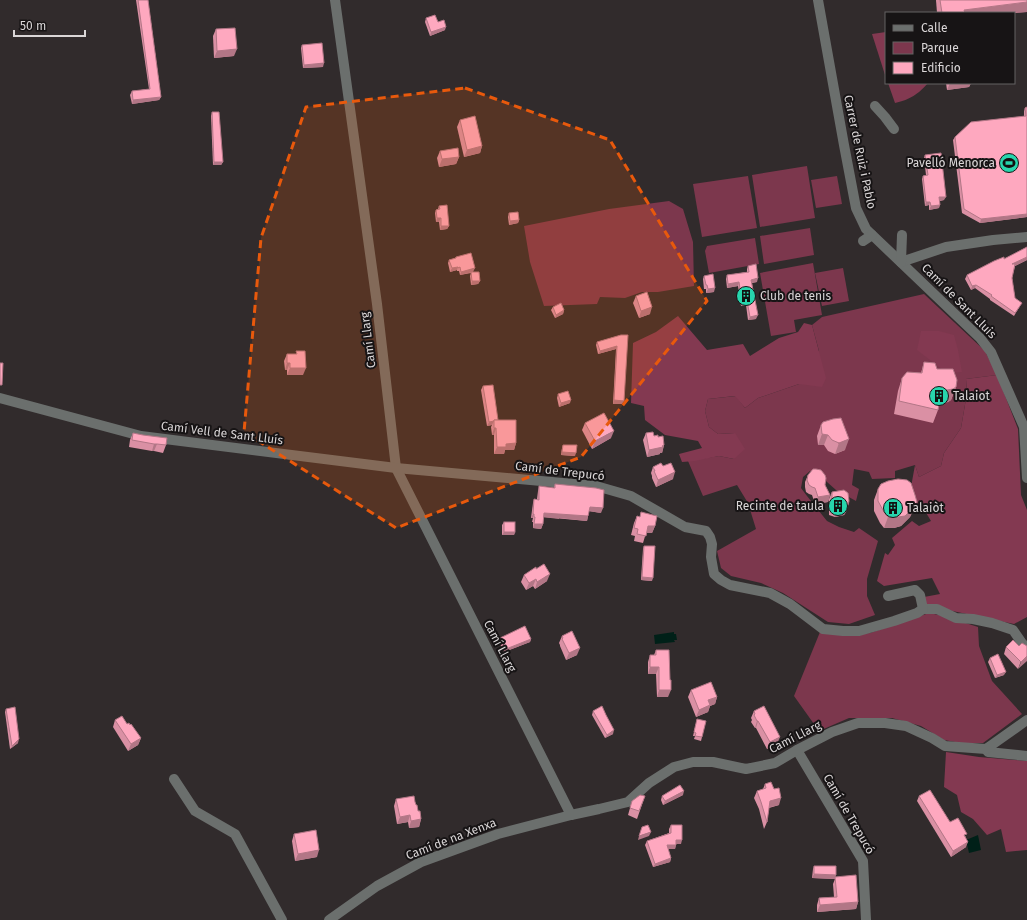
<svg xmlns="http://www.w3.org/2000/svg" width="1027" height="920" font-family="'Fira Sans',sans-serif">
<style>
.green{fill:#7c374d}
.forest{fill:#833951}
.water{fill:#002018}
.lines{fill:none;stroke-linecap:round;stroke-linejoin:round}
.minor{stroke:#6b6f6d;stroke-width:10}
.wall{fill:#da90a4}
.shaded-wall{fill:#b27686}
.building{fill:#fea8bf;stroke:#b27686}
.marked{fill:#e8590c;fill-opacity:0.2;stroke:#e8590c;stroke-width:3;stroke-dasharray:8 5;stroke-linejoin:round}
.labels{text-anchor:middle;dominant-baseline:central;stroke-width:4;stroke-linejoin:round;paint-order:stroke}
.street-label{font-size:12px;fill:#dad6d7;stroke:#171415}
.poi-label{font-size:12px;fill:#dad6d7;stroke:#171415;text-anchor:start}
</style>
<rect width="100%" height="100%" fill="#312b2c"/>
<!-- green -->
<g class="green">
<polygon points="807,166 815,218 760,227 752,175"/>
<polygon points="748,176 757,228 702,237 693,184"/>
<polygon points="837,176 842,204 816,208 811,180"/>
<polygon points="669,201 683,209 693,242 694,286 658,292 642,292 625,298 600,297 597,304 544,306 530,262 524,226 609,209"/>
<polygon points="810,228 814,255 764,264 760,236"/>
<polygon points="755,238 759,264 709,273 705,251 707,246"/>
<polygon points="813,263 822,315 794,320 796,332 771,336 760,273"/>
<polygon points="843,268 849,301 822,306 815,273"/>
<polygon points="924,294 985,351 997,375 966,379 967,393 961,428 944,453 941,466 919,477 915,465 895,471 895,478 872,479 869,472 854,469 852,485 859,489 856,501 836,490 818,474 815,472 810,471 803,477 801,488 807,496 827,521 839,527 854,532 859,528 878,541 867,579 867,596 875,615 849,624 828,622 783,593 761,583 731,576 721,568 717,551 756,529 748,503 737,485 703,496 688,461 719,456 734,459 735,433 718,434 709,427 705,411 708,399 736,396 745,408 758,398 799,384 819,351 812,325 822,317"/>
<polygon points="929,613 944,616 978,627 979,646 992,681 1022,714 983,743 961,743 944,740 921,726 892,718 849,718 819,731 794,696 820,632 846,635 870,633"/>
</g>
<!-- forest -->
<g class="forest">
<polygon points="886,32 886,78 872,34"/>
<path d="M888,83H928C917,95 911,99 895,103Z"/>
<polygon points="678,316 707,350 743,344 750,356 779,338 798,332 804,323 812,325 826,378 822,387 799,384 758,398 745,408 735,396 708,399 705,411 709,427 718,434 735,433 745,449 734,459 719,456 695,461 682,462 679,454 702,448 698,441 665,435 645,420 644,406 631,403 633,343 656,332"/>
<polygon points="921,331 939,331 954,335 958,350 962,372 947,373 917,350"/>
<polygon points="997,375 1018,429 1021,495 1027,510 1027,617 1014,624 943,609 926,606 924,597 940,594 932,578 884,586 877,581 885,553 888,555 895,545 892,538 912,521 919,526 931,521 925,511 918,511 911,487 915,465 919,477 941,466 944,453 961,428 967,393 966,379"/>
<polygon points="946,752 979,757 1027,761 1027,850 1006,852 1001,829 987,835 973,819 961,812 957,795 944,787"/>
</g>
<!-- water -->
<g class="water">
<polygon points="674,632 674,634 676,634 677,640 674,640 675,642 655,644 654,635"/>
<polygon points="978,835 981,850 969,853 966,840"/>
</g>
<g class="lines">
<!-- minor -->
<g class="minor">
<polyline points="335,0 377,304 396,468 571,815"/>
<polyline points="818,0 844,145 856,208 866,229 980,338 991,352 1024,427 1027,478"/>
<polyline points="875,106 885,117 894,129"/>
<polyline points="863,241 872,235"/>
<polyline points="901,262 946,247 993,240 1027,237"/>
<polyline points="901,262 902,235"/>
<polyline points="0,398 141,436 396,468 596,486 631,496 685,527 706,531 710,537 712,544 711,557 714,574 721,580 730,585 770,593 790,604 823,629 843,631 859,631 894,621 917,613 923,609 937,609 956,618 973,619 992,623 1013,630 1022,643 1027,648"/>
<polyline points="888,596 915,590 920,595 923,609"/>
<polyline points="986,749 988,752 1027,756"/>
<polyline points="797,750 863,861 866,920"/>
<polyline points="174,779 195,811 235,834 282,920"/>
<polyline points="329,920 377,886 421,862 498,834 571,815 599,809 628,802 649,783 674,767 693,762 713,762 746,769 775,763 797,750 832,732 858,723 885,723 906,726 932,738 945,746 986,749 1027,720"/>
</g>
</g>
<!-- wall -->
<g class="wall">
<polygon points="136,0 148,0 161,97 159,100 132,104 130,95 132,91 149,89"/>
<polygon points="936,0 1027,0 1027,12 1014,13 937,13"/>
<polygon points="426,18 438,22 445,30 430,36 425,22"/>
<polygon points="216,29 234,56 214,58 213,36"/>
<polygon points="302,45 323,67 303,68 301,48"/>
<polygon points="946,83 971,83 969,87 947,90"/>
<polygon points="1027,107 1027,217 980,223 962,213 953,140 955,137 1024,116 1024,111 1025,108"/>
<polygon points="212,112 223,162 221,165 213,165 211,116"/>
<polygon points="460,120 482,146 480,153 464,157 457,127"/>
<polygon points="440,151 459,157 456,164 439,167 437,158"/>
<polygon points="925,155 944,200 940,201 939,208 929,210 929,205 925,206 922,179 923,176 926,175 924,158"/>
<polygon points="439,206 449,226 447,229 440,230 439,222 436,222 435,213 436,210 438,209"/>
<polygon points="509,213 519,220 518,223 509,225 508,217"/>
<polygon points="1027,247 1027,260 1015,266 1012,278 1015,298 1020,306 1014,316 990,300 990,299 975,288 971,290 965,279 967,275 1004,259"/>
<polygon points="456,257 473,272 480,281 478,284 471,285 470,276 471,273 460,275 459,271 457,271 457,270 450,272 448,263 449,260 455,258"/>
<polygon points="748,266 757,282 752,283 756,319 748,320 746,305 741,306 738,286 727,288 726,279 727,275 747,272 747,269"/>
<polygon points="704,276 714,292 706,293 706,289 704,289 703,279"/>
<polygon points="636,296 650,314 639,318 633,303"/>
<polygon points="553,307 564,310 563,314 555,318 551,310"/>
<polygon points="621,335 622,404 613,404 616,349 598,354 596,345 597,342"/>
<polygon points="296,351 303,375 287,375 287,370 285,370 284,361 287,354 296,354"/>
<polygon points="924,362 937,369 956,387 951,400 948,402 939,404 938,410 933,423 894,414 898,391 902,378 921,373"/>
<polygon points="483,386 498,420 516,443 514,450 505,450 504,454 494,454 494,435 492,435 491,427 492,425 487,426 481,390"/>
<polygon points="558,394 570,403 559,407 557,398"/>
<polygon points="585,423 611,438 592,449 582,430"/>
<polygon points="821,425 845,450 835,454 828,451 824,445 818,445 817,436"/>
<polygon points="133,433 166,445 163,453 154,451 152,451 129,447 130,440"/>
<polygon points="646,433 658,437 664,445 662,453 660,453 660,454 647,457 643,440"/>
<polygon points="563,445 575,456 561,455 562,448"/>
<polygon points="663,466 673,479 656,487 652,478 652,476 651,473 653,467"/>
<polygon points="808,475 825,485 830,495 828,502 815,504 812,495 809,494 806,492 805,487 805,482"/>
<polygon points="555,484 601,513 589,511 587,521 543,517 543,524 541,529 533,528 533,522 532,522 533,518 531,518 533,503 534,499 537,499 538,491 539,486 554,488"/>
<polygon points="878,489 917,502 910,517 901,526 894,528 884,528 880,523 874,511 874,500"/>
<polygon points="832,492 846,512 844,515 835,517 829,515 829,499"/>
<polygon points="641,512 655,526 652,533 646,533 643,543 634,541 635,536 631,535 634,523 637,516 640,517"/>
<polygon points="504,522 515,532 514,535 502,535 502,525"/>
<polygon points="644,546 652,581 641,580 643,549"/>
<polygon points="536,569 547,581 535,589 533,586 526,590 521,582 524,575"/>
<polygon points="562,636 577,655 566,660 560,646 560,645 559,643"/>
<polygon points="500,638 531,639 530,642 504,652 499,642"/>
<polygon points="1025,646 1027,646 1018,669 1004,654 1006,647"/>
<polygon points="656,650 668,697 657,697 656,674 648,674 648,662 650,655 654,655"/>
<polygon points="990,658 1004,675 995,678 988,662"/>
<polygon points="691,690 717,697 715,704 710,706 708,712 696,717 688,697"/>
<polygon points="6,709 18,743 10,749 5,712"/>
<polygon points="593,711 613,734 605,738 592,715"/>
<polygon points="754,711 777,744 767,749 756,728 755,728 751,722 752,720 751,718"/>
<polygon points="697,719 702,737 701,741 694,739 695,736 693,736"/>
<polygon points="115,720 127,724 141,738 138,745 128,751 113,727"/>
<polygon points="765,784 779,805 769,808 767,822 764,829 759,809 754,798 757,791 763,789"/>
<polygon points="683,795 663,805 661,800 662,796"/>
<polygon points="645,796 637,819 628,815 632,801"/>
<polygon points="919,796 966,837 966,847 951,857 917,801"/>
<polygon points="396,799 415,802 421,819 419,827 409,828 408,822 397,824 394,806"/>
<polygon points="671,825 681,844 676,844 675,849 668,849 671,858 670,862 653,867 645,845 647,841 669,833 669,829"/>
<polygon points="294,834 317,857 295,861 292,841"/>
<polygon points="814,866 836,877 858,902 856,909 817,912 817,905 819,898 834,897 833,884 835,879 812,878 813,869"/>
</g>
<!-- shaded-wall -->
<g class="shaded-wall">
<polygon points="1027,2 1027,12 1014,13 963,13 964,10"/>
<polygon points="446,27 445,30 430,36 431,32"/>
<polygon points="237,49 234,56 214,58 217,51"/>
<polygon points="324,63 323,67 303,68 304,65"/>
<polygon points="950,83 971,83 969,87 947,90"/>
<polygon points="161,97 159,100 132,104 133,100"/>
<polygon points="482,146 480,153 464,157 467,150"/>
<polygon points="459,157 456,164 439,167 442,159"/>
<polygon points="214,162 223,162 221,165 213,165"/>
<polygon points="939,197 946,197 944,200 938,201"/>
<polygon points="926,202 930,202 929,205 925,206"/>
<polygon points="940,205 939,208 929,210 931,206"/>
<polygon points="1027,214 1027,217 980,223 981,219"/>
<polygon points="437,218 441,218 439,222 436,222"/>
<polygon points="519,220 518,223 509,225 510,221"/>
<polygon points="441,226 449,226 447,229 440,230"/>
<polygon points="1027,257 1027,260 1011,268 1012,264"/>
<polygon points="458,267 457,270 450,272 452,268"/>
<polygon points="475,268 473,272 460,275 461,272"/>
<polygon points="758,278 757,282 750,283 751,280"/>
<polygon points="472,281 480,281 478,284 471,285"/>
<polygon points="739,282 738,286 727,288 728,284"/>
<polygon points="976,285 975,288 971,290 972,286"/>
<polygon points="715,288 714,292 706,293 708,289"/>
<polygon points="747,301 746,305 741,306 742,302"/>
<polygon points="652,307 650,314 639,318 641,311"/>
<polygon points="564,310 563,314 555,318 556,315"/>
<polygon points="758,315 756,319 748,320 750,317"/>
<polygon points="617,346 616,349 598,354 600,351"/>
<polygon points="287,363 290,363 287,370 285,370"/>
<polygon points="290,368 306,368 303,375 287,375"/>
<polygon points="956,387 951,400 948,402 936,404 941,391"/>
<polygon points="571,400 570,403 559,407 561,403"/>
<polygon points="614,400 624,401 622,404 613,404"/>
<polygon points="494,421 492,425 487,426 489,422"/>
<polygon points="494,428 496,428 494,435 492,435"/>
<polygon points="614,431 611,438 592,449 595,441"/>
<polygon points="822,434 828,435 824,445 818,445"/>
<polygon points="849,439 845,450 835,454 839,443"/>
<polygon points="516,443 514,450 505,450 504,454 494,454 497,447 506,444"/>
<polygon points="154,444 157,444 154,451 152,451"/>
<polygon points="664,445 662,453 660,453 660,454 647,457 649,450"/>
<polygon points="562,452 576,453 575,456 561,455"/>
<polygon points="675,472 673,479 656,487 658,480"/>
<polygon points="830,495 828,502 815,504 818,497"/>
<polygon points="917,502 910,517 901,526 894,528 884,528 888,517"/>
<polygon points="848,505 846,512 844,515 835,517 837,510"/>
<polygon points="590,507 603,508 601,513 588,511"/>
<polygon points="544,513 561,514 588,516 587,521 559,518 559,519 542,517"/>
<polygon points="533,514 534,514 533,518 531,518"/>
<polygon points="534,524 543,524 541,529 533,528"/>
<polygon points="648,526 655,526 652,533 645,533"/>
<polygon points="504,532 515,532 514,535 502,535"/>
<polygon points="550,574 547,581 535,589 537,582"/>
<polygon points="642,577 653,578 652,581 641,580"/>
<polygon points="536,579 533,586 526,590 529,583"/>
<polygon points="531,639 530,642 504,652 506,649"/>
<polygon points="580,648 577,655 566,660 569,653"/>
<polygon points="1027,656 1027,661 1018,669 1021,662"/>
<polygon points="650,667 659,667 656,674 648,674"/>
<polygon points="1006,672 1004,675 995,678 997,675"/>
<polygon points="659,690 671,690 668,697 657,697"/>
<polygon points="717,697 715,704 710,706 708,712 696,717 699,710 708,700"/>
<polygon points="757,721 758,721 756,728 755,728"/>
<polygon points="614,730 613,734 605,738 607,735"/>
<polygon points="780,737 777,744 767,749 770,742"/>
<polygon points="141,738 138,745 128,751 131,744"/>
<polygon points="19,739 18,743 10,749 12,746"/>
<polygon points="684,791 683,795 663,805 665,801"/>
<polygon points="781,798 779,805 767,808 770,801"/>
<polygon points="410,815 408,822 397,824 400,817"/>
<polygon points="421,819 419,827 409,828 411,821"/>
<polygon points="651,832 649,836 638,840 639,836"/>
<polygon points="676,840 682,840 681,844 675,844"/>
<polygon points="968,842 966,847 951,857 953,851"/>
<polygon points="667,845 676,845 675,849 665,849"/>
<polygon points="319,850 317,857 295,861 298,854"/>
<polygon points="671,858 670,862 653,867 655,864"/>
<polygon points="814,874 836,875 835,879 812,878"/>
<polygon points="858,902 856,909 817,912 820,905"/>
</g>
<!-- building -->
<g class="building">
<polygon points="138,0 148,0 161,97 133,100 132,91 150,89"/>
<polygon points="940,0 1027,0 1027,2 964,10 965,13 942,13"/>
<polygon points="435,15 438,22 444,20 446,27 431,32 426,18"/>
<polygon points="235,28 237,49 217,51 216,29"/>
<polygon points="322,43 324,63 304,65 302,45"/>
<polygon points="1027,107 1027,214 981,219 964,209 955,137 971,122 1026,116 1025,108"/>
<polygon points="212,112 219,112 223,162 214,162"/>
<polygon points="475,116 482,146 467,150 460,120"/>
<polygon points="458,148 459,157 442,159 440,151"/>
<polygon points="941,153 946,197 939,197 940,205 931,206 930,202 926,202 923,176 928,175 925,155"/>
<polygon points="447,205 449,226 441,226 441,218 437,218 436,210 440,209 439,206"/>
<polygon points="518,212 519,220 510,221 509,213"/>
<polygon points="1027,247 1027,257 1012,264 1015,264 1012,278 1015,298 1022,303 1015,313 991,296 992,295 976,285 972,286 967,275 994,261 1004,257 1004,259"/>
<polygon points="471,253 475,268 461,272 460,267 458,268 458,267 452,268 449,260 456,258 456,257"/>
<polygon points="756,264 758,278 751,280 758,315 750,317 747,301 742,302 739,282 728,284 727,275 749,272 748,266"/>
<polygon points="471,272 479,272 480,281 472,281"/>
<polygon points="713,274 715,288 708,289 707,285 706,285 704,276"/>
<polygon points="647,292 652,307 641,311 636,296"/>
<polygon points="561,303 564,310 556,315 553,307"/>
<polygon points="621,335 628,335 624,401 614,400 617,346 600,351 597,342"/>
<polygon points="296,351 305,351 306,368 290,368 290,363 287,363 287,354 297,354"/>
<polygon points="924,362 935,363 937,369 953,369 957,380 956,387 953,389 941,391 938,410 899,401 902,378 907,372 922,373"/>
<polygon points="0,363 3,363 2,385 0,385"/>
<polygon points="493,385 498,420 494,420 494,421 489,422 483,386"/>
<polygon points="568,391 571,400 561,403 558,394"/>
<polygon points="604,413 614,431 595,441 585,423"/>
<polygon points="841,418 849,439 839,443 832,440 828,435 822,434 821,425 823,422 833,419"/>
<polygon points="494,420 516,420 516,443 506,444 506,447 497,447 496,428 494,428"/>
<polygon points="653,432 654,436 658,435 658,437 663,436 664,445 662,446 663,447 649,450 646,433"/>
<polygon points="133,433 143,435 167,438 166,445 157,444 154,444 132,440"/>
<polygon points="563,445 577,445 576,453 562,452"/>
<polygon points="661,463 663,466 671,463 675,472 658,480 654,471 655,471 653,467"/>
<polygon points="813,469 816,469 821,470 825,475 826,478 825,485 830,495 818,497 815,488 812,487 809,485 807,480 808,475"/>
<polygon points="898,479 907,480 911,483 915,495 917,502 914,507 905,516 898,517 888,517 884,512 878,501 878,489 881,484 888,481"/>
<polygon points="555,484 596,488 604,490 603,508 590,507 588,516 544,513 543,524 534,524 535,517 534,517 534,514 533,514 534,499 539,500 539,486 555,488"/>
<polygon points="844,490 848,493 849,501 848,505 846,508 837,510 832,508 832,492"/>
<polygon points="641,512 657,516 655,526 648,526 646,536 637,534 638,529 634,528 637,516 640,517"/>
<rect x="504" y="522" width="11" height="10"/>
<polygon points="644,546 655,546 653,578 642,577"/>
<polygon points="544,564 550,574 537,582 536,579 529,583 524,575 536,567 536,569"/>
<polygon points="525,626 531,639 506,649 500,638"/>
<polygon points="572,631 580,648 569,653 562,639 563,638 562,636"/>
<polygon points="1013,640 1019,646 1022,643 1027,646 1027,656 1021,662 1006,647"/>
<polygon points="656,650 669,650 670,680 671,680 671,690 659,690 659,667 650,667 650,655 656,655"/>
<polygon points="998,654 1006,672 997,675 990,658"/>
<polygon points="711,682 717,697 708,700 710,705 699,710 691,690"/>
<polygon points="602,706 606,715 614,730 607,735 593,711"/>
<polygon points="764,706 780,737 770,742 758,721 757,721 754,715 755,714 754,711"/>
<polygon points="15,707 19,739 12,746 6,709"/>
<polygon points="122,716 127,724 129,723 130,725 131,724 141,738 131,744 115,720"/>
<polygon points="697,719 706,721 702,737 695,736 696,733 694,732"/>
<polygon points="771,782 774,789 779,788 781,798 770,801 767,822 761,802 757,791 766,788 765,784"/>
<polygon points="680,785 684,791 665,801 662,796"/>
<polygon points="930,790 950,822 958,818 967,834 964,835 968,842 953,851 919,796"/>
<polygon points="640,795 645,796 639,811 630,808 632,801"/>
<polygon points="414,796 415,802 416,805 417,805 418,811 420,811 421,819 411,821 410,815 400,817 396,799"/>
<polygon points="648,825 651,832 639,836 642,827"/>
<polygon points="671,825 682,825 682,840 676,840 676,845 667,845 671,858 655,864 647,841 671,833"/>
<polygon points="316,830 319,850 298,854 294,834"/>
<polygon points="814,866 836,866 836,875 814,874"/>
<polygon points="856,875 858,902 820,905 819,898 837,897 835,877"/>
</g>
<!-- marked area -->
<path class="marked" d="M465,88L610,140L707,301L581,457L396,528L244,432L261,238L306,107Z"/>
<!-- icons -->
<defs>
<g id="stadium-disc" transform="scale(1)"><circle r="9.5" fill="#27d5ad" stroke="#171415"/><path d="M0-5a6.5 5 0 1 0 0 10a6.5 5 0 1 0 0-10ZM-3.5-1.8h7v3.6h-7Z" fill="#111"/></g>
<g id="building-disc" transform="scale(1)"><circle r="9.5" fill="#27d5ad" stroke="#171415"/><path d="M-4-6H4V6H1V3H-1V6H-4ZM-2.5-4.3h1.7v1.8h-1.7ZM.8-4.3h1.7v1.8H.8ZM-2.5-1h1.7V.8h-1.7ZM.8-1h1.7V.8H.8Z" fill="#111"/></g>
</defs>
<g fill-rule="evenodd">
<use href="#stadium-disc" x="1009" y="163"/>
<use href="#building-disc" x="746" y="296"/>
<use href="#building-disc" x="939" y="396"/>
<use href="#building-disc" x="838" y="506"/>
<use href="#building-disc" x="893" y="508"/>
</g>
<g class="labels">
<!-- street labels -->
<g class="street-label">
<text transform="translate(860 152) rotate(78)">Carrer de Ruiz i Pablo</text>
<text transform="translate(959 301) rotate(45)">Camí de Sant Lluis</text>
<text transform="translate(368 340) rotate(-97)">Camí Llarg</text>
<text transform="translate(222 433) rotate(7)">Camí Vell de Sant Lluís</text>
<text transform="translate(560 471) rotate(7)">Camí de Trepucó</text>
<text transform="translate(500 646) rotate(63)">Camí Llarg</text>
<text transform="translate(795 737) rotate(-27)">Camí Llarg</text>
<text transform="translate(849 814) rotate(60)">Camí de Trepucó</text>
<text transform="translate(451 839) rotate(-21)">Camí de na Xenxa</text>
</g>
<!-- poi labels -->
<g class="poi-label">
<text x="995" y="163" text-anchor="end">Pavelló Menorca</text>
<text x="760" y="296">Club de tenis</text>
<text x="953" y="396">Talaiot</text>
<text x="824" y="506" text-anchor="end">Recinte de taula</text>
<text x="907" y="508">Talaiòt</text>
</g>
</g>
<!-- legend -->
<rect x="885" y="12" width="130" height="72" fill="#171415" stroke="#656263"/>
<rect x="893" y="25" width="20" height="6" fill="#6b6f6d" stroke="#656263"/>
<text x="921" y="32" font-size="12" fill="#dad6d7">Calle</text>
<rect x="893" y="42" width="20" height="12" fill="#7c374d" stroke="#656263"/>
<text x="921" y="52" font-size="12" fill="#dad6d7">Parque</text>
<rect x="893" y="62" width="20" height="12" fill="#fea8bf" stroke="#656263"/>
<text x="921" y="72" font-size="12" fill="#dad6d7">Edificio</text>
<!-- scale -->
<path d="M14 30v6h71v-6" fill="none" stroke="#dad6d7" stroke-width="2"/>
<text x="20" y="30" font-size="12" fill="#dad6d7" stroke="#171415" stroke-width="3" paint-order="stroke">50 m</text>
</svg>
